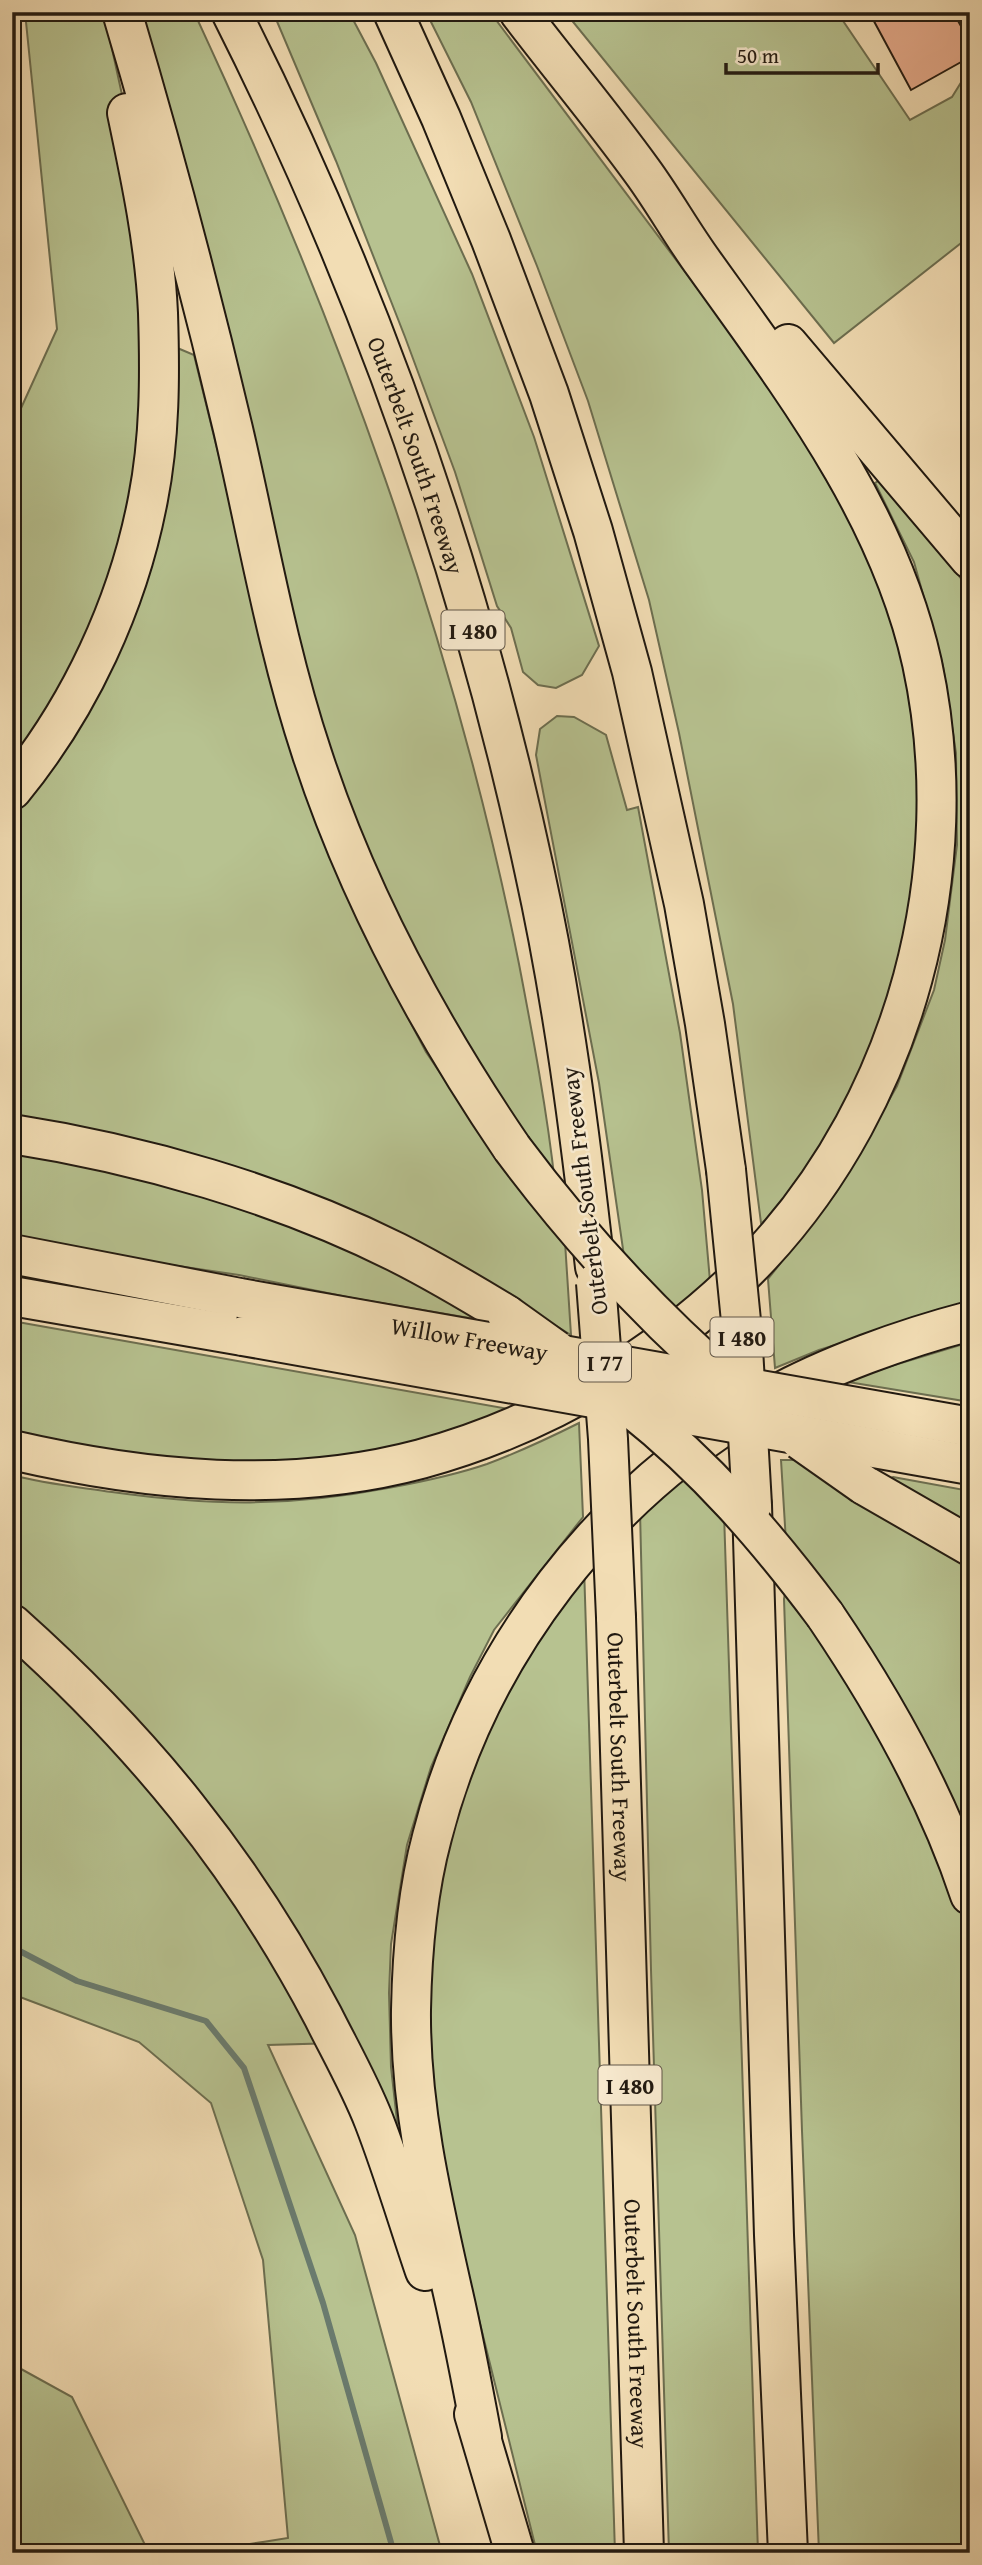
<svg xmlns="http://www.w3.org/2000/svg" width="982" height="2565" font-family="'Gentium Book Plus',serif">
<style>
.green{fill:#b7c290;stroke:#6c6e50;stroke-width:2}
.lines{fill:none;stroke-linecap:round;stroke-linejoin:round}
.stream{stroke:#6a7b6e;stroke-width:6}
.building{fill:#ebaf90;stroke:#211910;stroke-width:2}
.highway-casing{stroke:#211910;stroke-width:42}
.highway{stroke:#f2ddb4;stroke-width:38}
.highway-bridge-casing{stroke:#211910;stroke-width:42;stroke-linecap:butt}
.highway-bridge{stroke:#f2ddb4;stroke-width:38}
.labels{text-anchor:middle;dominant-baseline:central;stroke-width:5;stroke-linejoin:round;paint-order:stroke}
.shield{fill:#f7e9ce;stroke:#615749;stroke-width:2}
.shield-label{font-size:23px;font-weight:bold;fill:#211910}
.street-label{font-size:24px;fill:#211910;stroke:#f7e9ce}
</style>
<rect width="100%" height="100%" fill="#f2ddb4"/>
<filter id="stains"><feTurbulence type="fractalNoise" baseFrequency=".00286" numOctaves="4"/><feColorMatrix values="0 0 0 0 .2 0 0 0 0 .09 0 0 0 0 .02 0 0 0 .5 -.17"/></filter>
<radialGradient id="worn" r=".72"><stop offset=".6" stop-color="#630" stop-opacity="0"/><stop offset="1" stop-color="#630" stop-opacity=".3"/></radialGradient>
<!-- green -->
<g class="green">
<polygon points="25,12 104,12 141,182 152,249 136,549 12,790 12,428 57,329"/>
<path d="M134,12H194C336,317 453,634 519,964C533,1037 547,1110 555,1184L484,1081L364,853L306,678Z"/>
<polygon points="273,12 349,12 376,63 472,274 534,437 599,646 582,675 556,688 538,685 523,672 511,628 497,606 455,472 405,337 336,161"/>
<polygon points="426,12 490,12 776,393 866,548 902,653 920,772 917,888 909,933 852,1103 773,1216 761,1223 733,1004 679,733 649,600 588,401 537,266 471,102"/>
<polygon points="565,12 837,12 910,120 952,97 970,68 970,236 834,343"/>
<polygon points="175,347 194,355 226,485 310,796 363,932 426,1052 495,1154 565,1242 571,1335 538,1315 12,1118 12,814 54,764"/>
<polygon points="882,479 970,590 970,1304 819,1350 775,1368 768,1279 836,1193 897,1086 934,990 945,940 957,845 956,753 943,666 914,562 875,483"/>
<polygon points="557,716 574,717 606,735 627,810 638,807 680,1033 702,1190 710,1281 673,1312 625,1263 599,1083 536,755 540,729"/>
<polygon points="12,1147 266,1207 434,1284 487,1321 352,1298 239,1275 63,1249 12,1239"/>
<polygon points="12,1321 514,1410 457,1432 357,1456 204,1465 12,1436"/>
<polygon points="970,1342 970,1402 842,1381"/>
<path d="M579,1423L583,1517L494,1630L470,1677L431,1767L407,1845L391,1944L389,1993L391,2067L401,2157L323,1993L12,1613V1475C45,1484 79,1487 112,1492C212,1506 289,1507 388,1488C421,1482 455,1475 487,1464C519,1452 549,1438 579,1423Z"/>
<polygon points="781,1460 799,1460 970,1563 970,1849 786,1542"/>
<polygon points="686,1475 724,1513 758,2553 669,2553 651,1970 640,1511"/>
<polygon points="893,1477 970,1491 970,1531 881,1482"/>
<polygon points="584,1566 615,2553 537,2553 452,2211 430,2073 426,1996 434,1894 465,1782 515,1670"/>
<polygon points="786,1587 822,1630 949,1869 970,1930 970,2553 819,2553 802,2131 784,1599"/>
<polygon points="12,1624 108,1714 337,2043 268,2045 355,2235 442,2553 193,2553 288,2538 263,2260 211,2103 139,2042 12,1994"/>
<polygon points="12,2364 72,2397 149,2553 12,2553"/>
</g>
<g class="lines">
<!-- stream -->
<polyline class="stream" points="12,1947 77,1981 206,2021 244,2068 323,2303 394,2553"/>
</g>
<!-- building -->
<polygon class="building" points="869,12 953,12 970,42 970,57 911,90"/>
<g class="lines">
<!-- highway casing -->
<g class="highway-casing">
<g id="highway">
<path d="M122,12C163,150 200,289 233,429C258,537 277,649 312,754C358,895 429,1026 512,1148"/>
<path id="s1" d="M231,12C368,283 470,572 534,869C563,1000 580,1133 595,1267"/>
<polyline points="393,12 441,118 491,240 549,394 593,531 632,672 684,904 705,1024 726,1170"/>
<polyline points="788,344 970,559"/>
<path d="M12,790C80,707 128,604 148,499C160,438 160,375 158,313C155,246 141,179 127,113"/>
<path d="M12,1134C141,1154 280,1194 396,1252C434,1271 471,1293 507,1315"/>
<polyline points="12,1254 240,1298"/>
<polyline points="12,1296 243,1336"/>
<path d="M12,1450C146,1481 286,1495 421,1459C549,1424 670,1352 761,1255C906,1099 967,870 922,663C889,513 792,387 704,264C682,234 664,201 642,171C603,117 560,66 519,12"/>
<polyline points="864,1485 970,1546"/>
<polyline points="752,1505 774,2235 788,2553"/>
<path d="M825,1615C884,1702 937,1795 970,1895"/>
<path id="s2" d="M616,1617L644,2553"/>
<path d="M12,1624C142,1740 242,1862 323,2016C340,2050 360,2085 374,2121C393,2170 408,2221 425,2271"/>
<polyline points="474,2414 515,2553"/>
<path d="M482,2437C473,2389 464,2341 453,2293C432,2200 410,2106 411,2010C412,1953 417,1893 432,1837C479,1653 603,1492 768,1399C826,1366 905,1338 970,1321"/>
</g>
</g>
<!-- highway -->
<use href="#highway" class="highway"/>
<!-- highway-bridge casing -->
<g class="highway-bridge-casing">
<g id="highway-bridge">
<path d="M512,1148C577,1235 649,1314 731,1385"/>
<polyline points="726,1170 742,1331 752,1505"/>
<polyline points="596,1283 608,1439 616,1617"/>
<path id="s3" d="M240,1298L970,1427"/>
<polyline points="507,1315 556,1350"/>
<polyline points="243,1336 970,1465"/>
<path d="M629,1406C707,1468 765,1535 825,1615"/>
<polyline points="800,1440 864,1485"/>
</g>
</g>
<!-- highway-bridge -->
<use href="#highway-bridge" class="highway-bridge"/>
</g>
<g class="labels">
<!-- shield labels -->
<g class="shield">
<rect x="441.5" y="610.5" width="63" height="39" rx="5"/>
<rect x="710.5" y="1317.5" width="63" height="39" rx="5"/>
<rect x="579" y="1342.5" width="52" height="39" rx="5"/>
<rect x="598.5" y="2065.5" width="63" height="39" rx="5"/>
</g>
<g class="shield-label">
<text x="473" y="630">I 480</text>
<text x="742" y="1337">I 480</text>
<text x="605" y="1362">I 77</text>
<text x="630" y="2085">I 480</text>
</g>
<!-- street labels -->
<g class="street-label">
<text stroke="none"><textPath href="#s1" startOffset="481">Outerbelt South Freeway</textPath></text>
<text transform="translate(584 1191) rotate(-97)">Outerbelt South Freeway</text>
<text stroke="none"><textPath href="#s3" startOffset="233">Willow Freeway</textPath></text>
<text stroke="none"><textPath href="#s2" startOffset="140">Outerbelt South Freeway</textPath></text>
<text stroke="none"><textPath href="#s2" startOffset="707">Outerbelt South Freeway</textPath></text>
</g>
</g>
<!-- margin -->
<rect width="982" height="2565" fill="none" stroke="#f2ddb4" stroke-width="42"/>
<rect x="14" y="14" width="954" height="2537" fill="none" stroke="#211910" stroke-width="3.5"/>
<rect x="21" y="21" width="940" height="2523" fill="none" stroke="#211910" stroke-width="2"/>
<!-- scale -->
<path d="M726 63v10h152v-10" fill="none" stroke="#211910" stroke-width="3.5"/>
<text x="737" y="63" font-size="21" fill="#211910" stroke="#f7e9ce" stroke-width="5" paint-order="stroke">50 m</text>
<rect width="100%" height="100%" filter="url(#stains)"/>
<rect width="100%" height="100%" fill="url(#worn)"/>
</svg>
